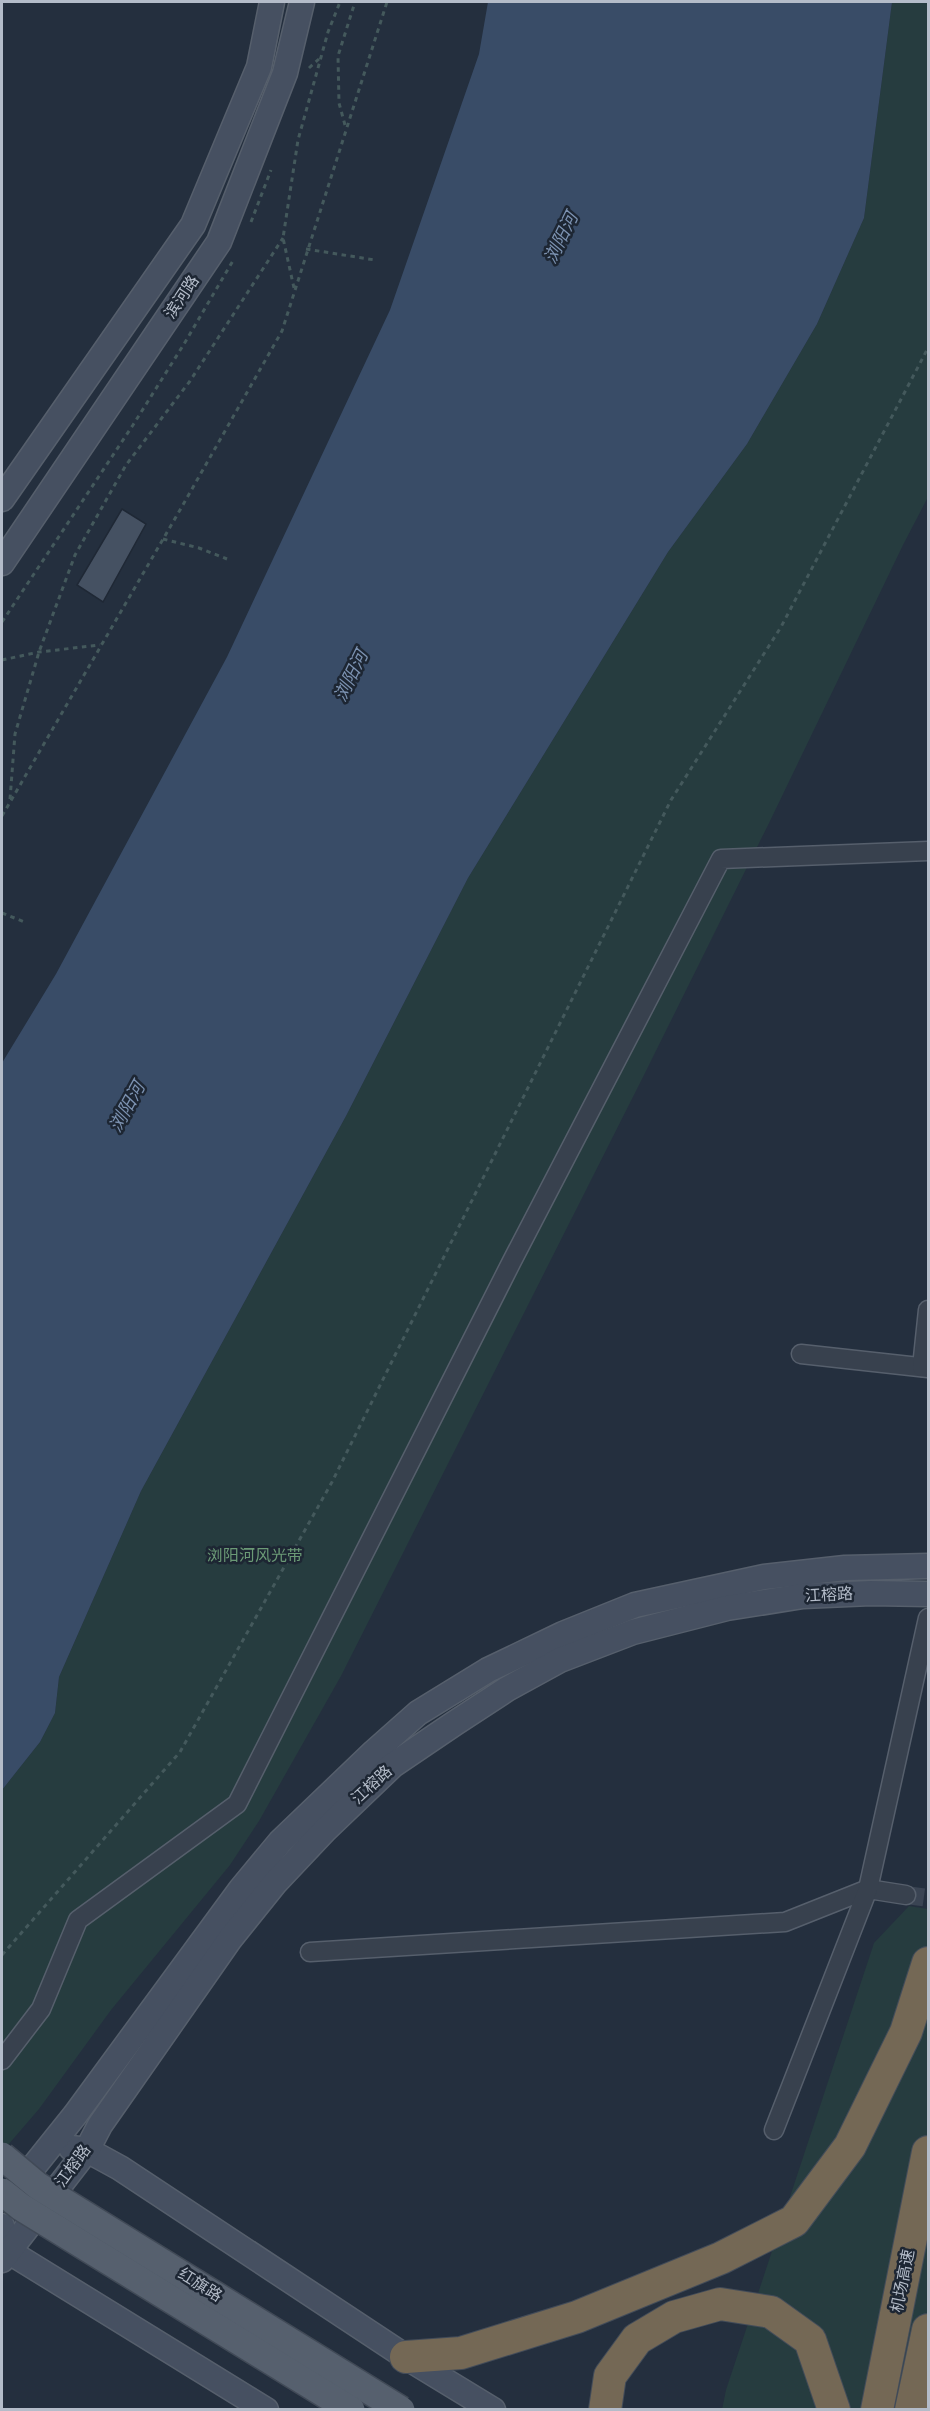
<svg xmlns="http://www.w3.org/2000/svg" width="930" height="2411" font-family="'Varela Round','Noto Sans SC',sans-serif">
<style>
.green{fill:#263c3f}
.water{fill:#394c67}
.building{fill:#455162;stroke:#1f2835;stroke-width:1.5}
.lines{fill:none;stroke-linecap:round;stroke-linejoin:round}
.street-tunnel{stroke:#3a4453;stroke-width:18;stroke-dasharray:18 9;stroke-linecap:butt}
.street-casing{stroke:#565f6c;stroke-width:21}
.secondary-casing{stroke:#565f6c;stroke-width:27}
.highway-casing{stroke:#434c59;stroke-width:34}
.path{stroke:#44595c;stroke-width:3;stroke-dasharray:4.5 4.5;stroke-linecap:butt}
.street{stroke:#38414e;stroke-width:18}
.secondary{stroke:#465061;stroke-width:24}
.highway{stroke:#746855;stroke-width:32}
.primary-bridge-casing{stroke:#414a57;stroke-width:30;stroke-linecap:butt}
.primary-bridge{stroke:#56606e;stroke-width:27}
.labels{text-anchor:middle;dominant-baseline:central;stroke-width:5;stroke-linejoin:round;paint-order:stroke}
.street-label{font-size:16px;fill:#b4bcc9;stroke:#1d2633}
.park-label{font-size:16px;fill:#6b9a76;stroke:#1d2633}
.water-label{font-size:18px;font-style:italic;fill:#7c92b1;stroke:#1d2633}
</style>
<rect width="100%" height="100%" fill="#242f3e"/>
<!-- green -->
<g class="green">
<polygon points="892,2 928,2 928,497 903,545 771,819 643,1077 341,1676 259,1821 230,1865 111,2010 39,2109 2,2152 2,1790 40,1742 55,1713 59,1677 141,1491 346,1116 468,878 668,552 747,444 817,324 864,218"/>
<polygon points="909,1906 928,1909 928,2409 722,2410 726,2390 874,1943"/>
</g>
<!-- water -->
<polygon class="water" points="488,2 892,2 864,218 817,324 747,444 668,552 468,878 346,1116 141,1491 59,1677 55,1713 40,1742 2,1790 2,1063 56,974 227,657 390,310 479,54"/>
<!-- building -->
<polygon class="building" points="122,509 146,524 103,602 77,585"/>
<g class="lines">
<!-- street-tunnel -->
<polyline class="street-tunnel" points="906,1895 928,1898"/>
<!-- street casing -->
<g class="street-casing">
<g id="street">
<polyline points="801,1354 928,1368"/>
<polyline points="922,1367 928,1310"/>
<polyline points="310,1952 785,1922 868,1889 906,1895"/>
<polyline points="2,2060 41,2009 78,1920 237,1804 512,1261 721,859 928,851"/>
<polyline points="774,2130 868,1889 928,1618"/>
</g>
</g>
<!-- secondary casing -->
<g class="secondary-casing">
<g id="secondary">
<polyline points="2,499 193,225 259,67 272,2"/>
<polyline points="2,563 219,242 285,73 302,2"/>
<polyline points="71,2148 87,2150 120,2168 406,2357 493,2410"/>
<polyline points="14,2191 75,2115 241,1889 280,1842 374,1752 418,1713 488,1670 563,1634 635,1605 764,1577 845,1568 928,1566"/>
<polyline points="2,2226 8,2251 266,2410"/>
<polyline points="2,2260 87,2150 100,2125 230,1939 275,1883 325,1830 393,1765 455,1723 507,1689 560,1660 633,1632 727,1608 803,1596 871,1593 928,1594"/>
</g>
</g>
<!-- highway casing -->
<g class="highway-casing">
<g id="highway">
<polyline points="406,2357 461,2353 577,2317 721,2258 794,2221 850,2146 906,2032 928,1963"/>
<polyline points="605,2410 610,2376 637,2339 674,2317 720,2304 771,2312 810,2340 834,2410"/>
<polyline points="877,2410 928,2152"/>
<polyline points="911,2410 928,2330"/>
</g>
</g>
<!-- path -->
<g class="path">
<polyline points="309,68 319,59"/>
<polyline points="345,125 339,103 338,56 355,2"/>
<polyline points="251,222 271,170"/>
<polyline points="306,249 375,260"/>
<polyline points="294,288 283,238 298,140 328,32 340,2"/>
<polyline points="163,539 199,548 227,559"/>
<polyline points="2,622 133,425 184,344 234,259"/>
<polyline points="2,660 39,652 100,645"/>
<polyline points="10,799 15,734 39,652 75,555 126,465 190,381 283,238"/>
<polyline points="2,816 180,510 282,331 387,2"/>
<polyline points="2,913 27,923"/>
<polyline points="2,1955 180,1752 332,1482 671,800 781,627 928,348"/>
</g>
<!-- street -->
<use href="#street" class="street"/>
<!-- secondary -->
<use href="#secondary" class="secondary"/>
<!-- highway -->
<use href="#highway" class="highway"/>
<!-- primary-bridge casing -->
<g class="primary-bridge-casing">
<g id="primary-bridge">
<polyline points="2,2156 38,2186 401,2410"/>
<polyline points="2,2192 21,2207 351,2410"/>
</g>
</g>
<!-- primary-bridge -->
<use href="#primary-bridge" class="primary-bridge"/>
</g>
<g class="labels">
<!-- street labels -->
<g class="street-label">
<text transform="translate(182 297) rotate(-56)">滨河路</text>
<text transform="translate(829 1595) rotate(-3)">江榕路</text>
<text transform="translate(372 1785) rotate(-43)">江榕路</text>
<text transform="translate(73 2166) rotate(-54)">江榕路</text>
<text transform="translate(903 2281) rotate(-79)">机场高速</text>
<text transform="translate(200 2285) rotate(32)">红旗路</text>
</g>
<!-- park labels -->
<g class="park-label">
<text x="255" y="1556">浏阳河风光带</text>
</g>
<!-- water labels -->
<g class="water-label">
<text transform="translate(561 238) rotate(-64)">浏阳河</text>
<text transform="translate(351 676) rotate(-64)">浏阳河</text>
<text transform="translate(127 1107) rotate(-61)">浏阳河</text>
</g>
</g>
<!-- border -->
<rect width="930" height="2411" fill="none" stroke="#b4bcc9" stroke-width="6"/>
</svg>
